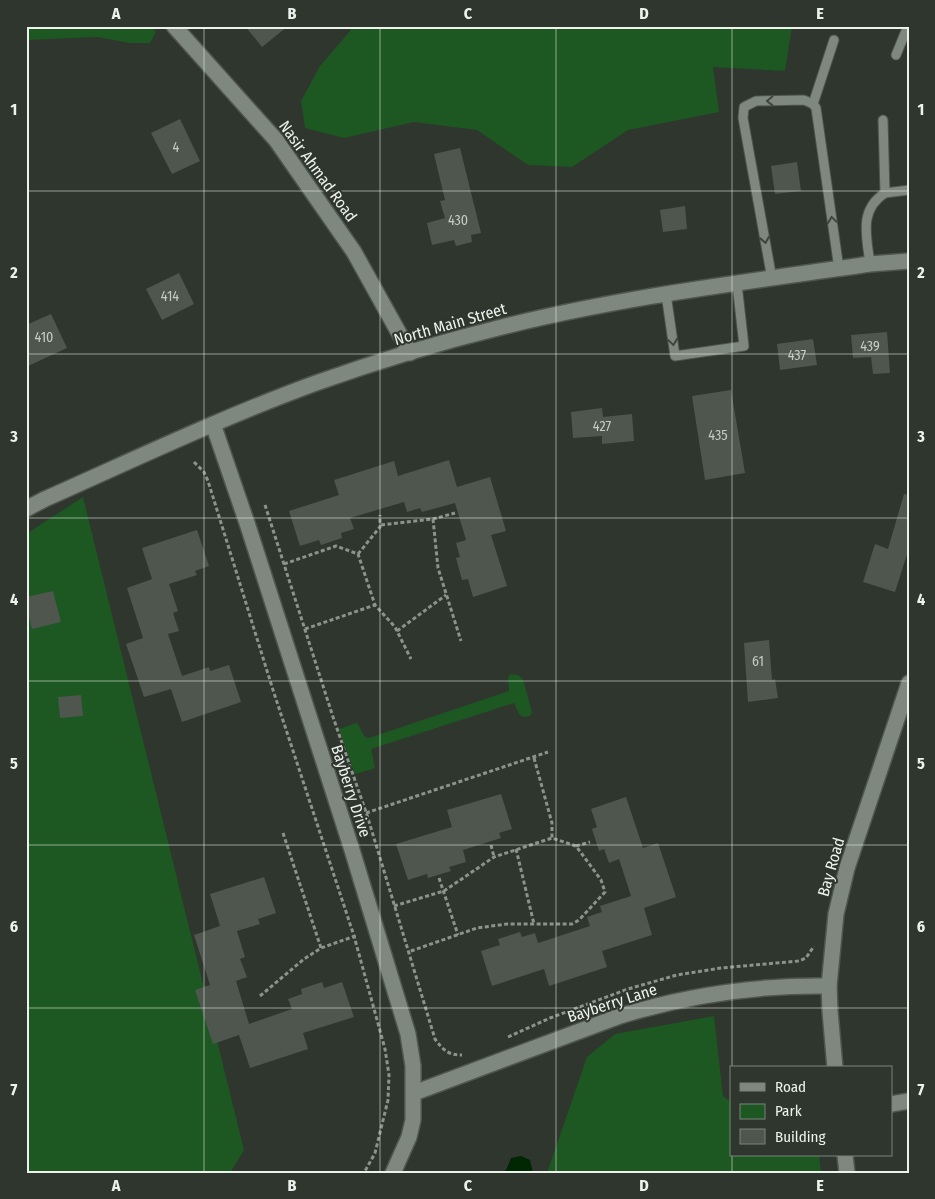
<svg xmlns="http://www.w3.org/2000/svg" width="935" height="1199" font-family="'Fira Sans Condensed',sans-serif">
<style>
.green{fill:#1d5722}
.water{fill:#002602}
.building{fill:#4e564e}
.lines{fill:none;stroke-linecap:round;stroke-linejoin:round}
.lane-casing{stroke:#4f554f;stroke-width:11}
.street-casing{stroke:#4f554f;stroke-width:18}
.secondary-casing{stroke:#4f554f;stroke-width:18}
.path{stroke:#8c928c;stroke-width:3;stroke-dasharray:4 2.5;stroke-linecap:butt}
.lane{stroke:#7f887f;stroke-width:9}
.street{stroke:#7f887f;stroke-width:15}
.secondary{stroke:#7f887f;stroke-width:15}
.oneway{stroke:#3f463e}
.grid{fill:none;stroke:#edf2ed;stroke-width:1;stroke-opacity:0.55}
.labels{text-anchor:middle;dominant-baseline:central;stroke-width:4;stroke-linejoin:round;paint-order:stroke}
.number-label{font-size:14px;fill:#c5cbc5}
.street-label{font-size:16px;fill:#edf2ed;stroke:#2f362e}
.neatline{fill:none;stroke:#edf2ed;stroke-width:2}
.grid-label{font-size:16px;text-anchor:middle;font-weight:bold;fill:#edf2ed}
</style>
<rect width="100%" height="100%" fill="#2f362e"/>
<!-- green -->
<g class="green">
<polygon points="26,26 151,26 156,32 150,43 130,43 97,37 26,40"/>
<polygon points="351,26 792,26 785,71 713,67 719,112 628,130 572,167 528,165 477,130 414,122 344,138 305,128 301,101 320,66 350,31"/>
<polygon points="83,497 244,1150 230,1173 26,1173 26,534"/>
<polygon points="510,674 518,675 523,679 532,712 530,716 523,717 519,714 514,703 371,749 375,767 373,769 355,774 339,729 356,723 358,724 365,737 369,738 509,691 508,678"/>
<polygon points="714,1016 723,1096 731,1102 731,1155 819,1155 821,1173 547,1173 587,1057 615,1034"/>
</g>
<!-- water -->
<polygon class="water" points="521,1156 530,1160 533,1173 503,1173 507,1168 511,1158"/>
<!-- building -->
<g class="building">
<polygon points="245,26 288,26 262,47"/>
<polygon points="180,119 200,161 172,174 151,133"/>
<polygon points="460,148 481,233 471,235 472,242 456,246 454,240 432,245 427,223 445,218 440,201 445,200 434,154"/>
<polygon points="797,162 801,191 775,194 771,166"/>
<polygon points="685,206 687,229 663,232 660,210"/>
<polygon points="179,273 194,304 162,320 146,289"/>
<polygon points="51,314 67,348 26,367 26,325"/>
<polygon points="887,332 890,373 873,374 871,357 853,358 851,335"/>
<polygon points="813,339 817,365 780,370 777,344"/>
<polygon points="731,390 745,473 705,480 692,396"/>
<polygon points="602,408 603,417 632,414 634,441 602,444 602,436 573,438 571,412"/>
<polygon points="449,460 457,487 490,477 506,531 491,535 507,586 473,597 468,579 462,580 456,558 460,557 456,543 466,540 455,503 422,512 420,508 407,512 404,502 350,518 354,529 341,533 342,538 321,545 319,540 300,546 289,511 339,495 334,480 394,461 398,476"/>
<polygon points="904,494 909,495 909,548 895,592 863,582 875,544 888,549"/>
<polygon points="197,530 209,566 195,571 197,575 169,584 178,611 173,613 179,631 168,634 182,676 209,667 210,671 229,665 241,702 182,722 171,689 144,697 126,644 143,638 127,588 152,579 142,548"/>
<polygon points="53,591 61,622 32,629 29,617 26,617 26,597"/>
<polygon points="769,640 772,680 775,679 778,698 748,702 744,643"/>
<polygon points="81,695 83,716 60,718 58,697"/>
<polygon points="501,794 512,829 499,833 501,838 463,850 466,862 449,867 451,871 428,878 427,874 408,880 396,844 452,827 447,810"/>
<polygon points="626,797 643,848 658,843 676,897 644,908 652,935 602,951 607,967 549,986 544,969 492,986 481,951 500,945 498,939 520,932 522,937 535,933 538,943 590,926 587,917 602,912 600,906 631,896 619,859 609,863 604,849 599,851 592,829 597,827 591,809"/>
<polygon points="264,877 276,913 258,919 260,924 237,931 245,957 240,959 247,977 236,981 249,1024 292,1009 288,999 302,994 301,989 322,982 324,988 342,982 354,1017 303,1033 308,1049 250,1068 239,1035 213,1044 195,990 210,985 194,935 220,926 210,894"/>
</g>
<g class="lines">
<!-- lane casing -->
<g class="lane-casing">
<g id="lane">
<polyline points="896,55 908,26"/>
<polyline points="813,104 834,40"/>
<polyline points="885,193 909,190"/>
<path d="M870,264C867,238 858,210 885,193L883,120"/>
<polyline points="772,279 743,118 744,107 756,101 804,100 813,104 816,108 839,269"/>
<polyline points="666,294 675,356 744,346 737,284"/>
</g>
</g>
<!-- street casing -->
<g class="street-casing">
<g id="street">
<polyline points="174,26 276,140 354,252 410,353"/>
<polyline points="213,424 248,526 352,850 408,1034 413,1066 413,1120 409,1137 393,1173"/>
<path d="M414,1093L620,1016C688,995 758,985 829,986"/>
<polyline points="891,1104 909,1101"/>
</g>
</g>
<!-- secondary casing -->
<g class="secondary-casing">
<g id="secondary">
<path d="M26,509L45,499C135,459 223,417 316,383C375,362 437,343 498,328C620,297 746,282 870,264L909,261"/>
<polyline points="835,1068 830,1011 829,986 836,914 847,868 909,683"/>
<polyline points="845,1155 847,1173"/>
</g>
</g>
<!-- path -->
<g class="path">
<polyline points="194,462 204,472 208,481 273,690 354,936 385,1049 389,1075 388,1100 375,1153 364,1173"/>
<path d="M265,505L333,717L367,815L435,1039C443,1050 448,1055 462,1055"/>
<polyline points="433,519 438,568 461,641"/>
<polyline points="381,525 433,519 455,513"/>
<polyline points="358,554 380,527 380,515"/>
<polyline points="284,564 336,546 358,554 375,605 395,627 411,659"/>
<polyline points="305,629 375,605"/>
<polyline points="397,631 446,595"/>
<polyline points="534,758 552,823 552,838"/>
<polyline points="366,813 548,752"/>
<polyline points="283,833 321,948"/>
<polyline points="491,845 494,857"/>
<polyline points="576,846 590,842"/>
<polyline points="516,849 534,924"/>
<polyline points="439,878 458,935"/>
<polyline points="394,906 444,891 494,857 552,838 576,846 601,880 605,892 579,920 572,924 507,924 477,928 408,952"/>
<polyline points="260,996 304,959 321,948 358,935"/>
<polyline points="508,1037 550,1018 628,989 677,975 721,968 799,961 806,958 814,946"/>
</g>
<!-- lane -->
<use href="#lane" class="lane"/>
<!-- street -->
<use href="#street" class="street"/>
<!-- secondary -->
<use href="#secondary" class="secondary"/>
</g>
<!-- one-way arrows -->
<defs><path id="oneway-chevron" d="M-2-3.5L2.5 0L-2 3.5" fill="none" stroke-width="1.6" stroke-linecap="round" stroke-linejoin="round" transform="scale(1.25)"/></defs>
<g class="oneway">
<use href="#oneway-chevron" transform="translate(770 101) rotate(179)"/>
<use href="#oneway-chevron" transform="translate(832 220) rotate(-98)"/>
<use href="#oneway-chevron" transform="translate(765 240) rotate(80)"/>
<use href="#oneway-chevron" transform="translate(673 342) rotate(82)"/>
</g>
<!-- grid -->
<path class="grid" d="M204,26V1173M380,26V1173M556,26V1173M732,26V1068M26,191H909M26,354H909M26,518H909M26,681H909M26,845H909M26,1008H909M732,1155V1173"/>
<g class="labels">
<!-- number labels -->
<g class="number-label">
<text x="176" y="147">4</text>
<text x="458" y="220">430</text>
<text x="170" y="296">414</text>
<text x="44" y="337">410</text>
<text x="870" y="346">439</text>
<text x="797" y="355">437</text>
<text x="602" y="426">427</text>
<text x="718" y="435">435</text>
<text x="758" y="661">61</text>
</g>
<!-- street labels -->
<g class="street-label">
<text transform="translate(318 171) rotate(54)">Nasir Ahmad Road</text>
<text transform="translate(450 324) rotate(-16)">North Main Street</text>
<text transform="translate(351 791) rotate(72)">Bayberry Drive</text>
<text transform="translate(831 867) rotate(-74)">Bay Road</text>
<text transform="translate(612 1003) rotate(-18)">Bayberry Lane</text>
</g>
</g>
<!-- border -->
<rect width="935" height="1199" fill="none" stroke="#2f362e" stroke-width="55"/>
<!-- legend -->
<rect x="730" y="1066" width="162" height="90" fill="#2f362e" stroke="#7b817a"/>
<rect x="740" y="1083" width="25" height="8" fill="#7f887f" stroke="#7b817a"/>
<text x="775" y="1092" font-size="15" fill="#edf2ed">Road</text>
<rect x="740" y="1104" width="25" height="15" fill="#1d5722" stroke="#7b817a"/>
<text x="775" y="1116" font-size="15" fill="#edf2ed">Park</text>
<rect x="740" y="1129" width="25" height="15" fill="#4e564e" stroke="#7b817a"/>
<text x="775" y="1142" font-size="15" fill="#edf2ed">Building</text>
<rect x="28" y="28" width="880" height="1144" class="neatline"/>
<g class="grid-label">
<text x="116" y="19">A</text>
<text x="292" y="19">B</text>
<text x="468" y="19">C</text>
<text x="644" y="19">D</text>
<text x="820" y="19">E</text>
<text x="14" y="115">1</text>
<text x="921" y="115">1</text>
<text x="14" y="278">2</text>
<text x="921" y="278">2</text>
<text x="14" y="442">3</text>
<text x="921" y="442">3</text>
<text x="14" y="605">4</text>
<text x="921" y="605">4</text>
<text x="14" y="769">5</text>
<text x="921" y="769">5</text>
<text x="14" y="932">6</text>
<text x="921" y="932">6</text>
<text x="14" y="1095">7</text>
<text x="921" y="1095">7</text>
<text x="116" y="1191">A</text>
<text x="292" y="1191">B</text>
<text x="468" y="1191">C</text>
<text x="644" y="1191">D</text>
<text x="820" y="1191">E</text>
</g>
</svg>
